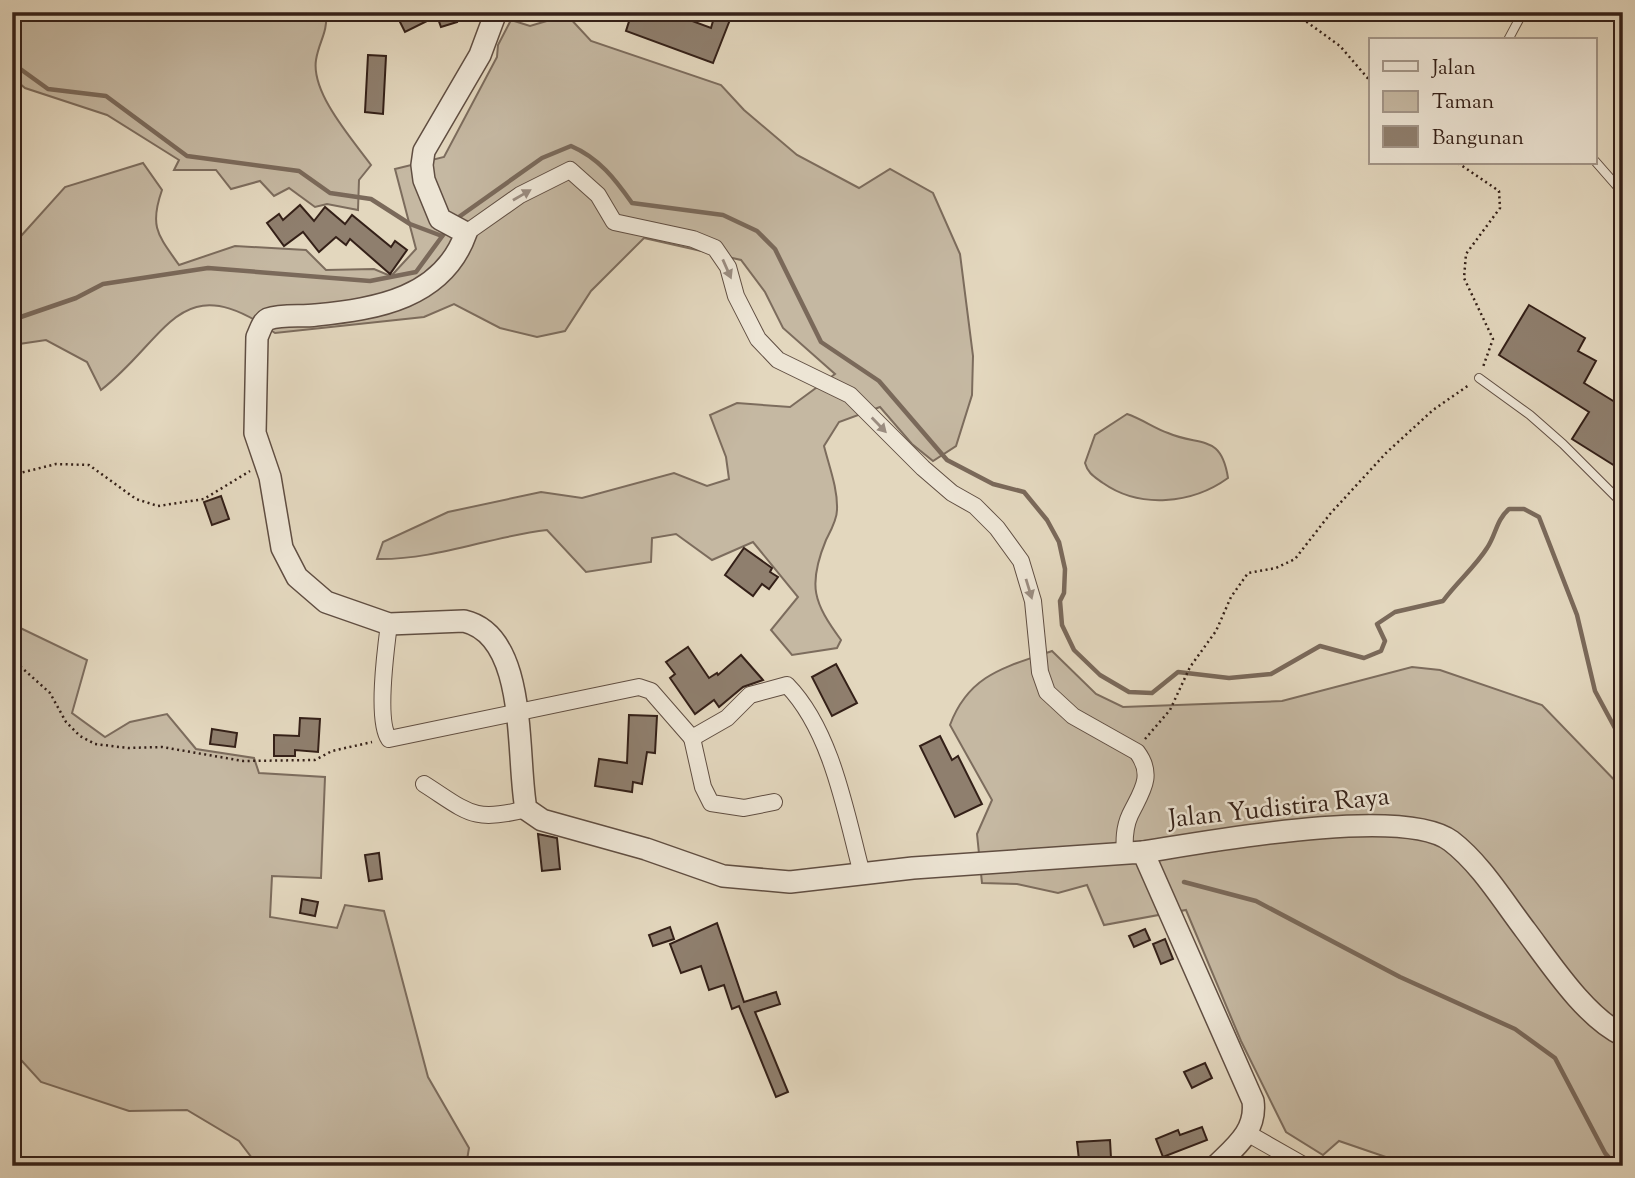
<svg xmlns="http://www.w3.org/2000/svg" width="1635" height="1178" font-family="'Sorts Mill Goudy',serif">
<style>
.green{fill:#c5b8a2;stroke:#7c6c5d;stroke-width:2}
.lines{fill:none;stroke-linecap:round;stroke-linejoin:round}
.stream{stroke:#7a695a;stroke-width:4.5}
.building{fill:#8f7f6e;stroke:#342018;stroke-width:2}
.service-casing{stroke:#604e42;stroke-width:10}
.minor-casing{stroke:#604e42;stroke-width:18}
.tertiary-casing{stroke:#604e42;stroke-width:24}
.path{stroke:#342018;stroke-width:2.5;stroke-dasharray:2 3.5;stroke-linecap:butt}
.service{stroke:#ede5d5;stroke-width:8}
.minor{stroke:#ede5d5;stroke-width:16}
.tertiary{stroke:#ede5d5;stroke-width:21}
.oneway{fill:#9a8c80}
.labels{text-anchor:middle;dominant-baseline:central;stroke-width:5;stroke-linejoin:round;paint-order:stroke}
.street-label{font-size:26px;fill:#342018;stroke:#ede5d5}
</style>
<rect width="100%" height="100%" fill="#e3d7be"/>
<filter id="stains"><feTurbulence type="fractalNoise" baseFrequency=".00286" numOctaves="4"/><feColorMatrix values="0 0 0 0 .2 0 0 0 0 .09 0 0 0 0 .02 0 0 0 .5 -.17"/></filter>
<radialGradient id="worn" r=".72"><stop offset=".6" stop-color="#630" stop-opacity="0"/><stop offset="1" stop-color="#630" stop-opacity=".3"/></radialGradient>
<!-- green -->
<g class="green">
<path d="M12,12H326C328,33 319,41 316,60C311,93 352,139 371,165L359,180L358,210L327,204L315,207L289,188L274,196L260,181L231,189L216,170H174L179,160L107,115L25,88L12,77Z"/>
<path d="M567,15L591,41L721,85L744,110L797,155L859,188L890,169L933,193L960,254L973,356L972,395L956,446L933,461L912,444L880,407L839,422L824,446C829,466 838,489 837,510C837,520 830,532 826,540C807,586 814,603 841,640L837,648L792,655L771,630L798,597L753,542L712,560L676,534L652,538L651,562L586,572L547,530C488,537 436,560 377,559L383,542L448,512L541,492L582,498L674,473L707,486L729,479L726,457L710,415L737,403L790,407L835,374L783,328L765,292L741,260L644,238L591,291L565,331L537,337L500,328L454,304L424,317L275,333C179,265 169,337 101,390L87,362L46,340L12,345V238L21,236L65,187L143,163L162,190C149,227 158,235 179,265L235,246L306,250L326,270L374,269L388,275L393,274L416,249L395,169L444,157L497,57L498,45L511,20L530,26Z"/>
<path d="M1127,414C1142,419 1154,428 1168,433C1200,447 1221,433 1228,478C1192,504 1140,509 1103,483C1095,477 1088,474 1085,463L1095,435Z"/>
<polygon points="12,624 87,660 72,713 105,737 130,722 167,714 196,749 254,758 259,773 325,777 321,878 272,876 270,917 337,928 345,905 384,911 428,1077 469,1148 466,1166 258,1166 239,1141 187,1110 129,1111 41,1082 12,1050"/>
<path d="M1052,651L1096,694L1123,707L1282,701L1412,667L1440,670L1542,705L1623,789V1166H1412L1339,1141L1323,1155L1286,1132L1241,1041L1186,910L1104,925L1087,885L1058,893L1017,884L982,883L977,834L992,800L950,725C969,674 1006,667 1052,651Z"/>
</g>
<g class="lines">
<!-- stream -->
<g class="stream">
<polyline points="12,63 48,89 106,96 187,156 299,171 330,193 371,199 410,224 442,236"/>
<path d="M456,219L542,158L571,146C599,158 615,179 632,203L723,215L757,231L775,249L821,342L879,381L947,460L993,484L1024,492L1047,520L1059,542L1065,569L1064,593L1060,601L1062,625L1074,650L1100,675L1129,692L1152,693L1178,672L1229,678L1271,674L1320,646L1364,658L1381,651L1385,641L1377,624L1395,612L1443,601C1457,582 1475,567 1487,548C1496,535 1496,520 1509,509H1524L1539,517L1577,615L1595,691L1623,743"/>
<polyline points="12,320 76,298 103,284 208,268 370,281 416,272 446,231"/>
<polyline points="1184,882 1256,901 1400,977 1515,1029 1555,1058 1605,1153 1616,1166"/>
</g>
</g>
<!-- building -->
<g class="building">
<polygon points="405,12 454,12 457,22 441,27 437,16 405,32 397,16"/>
<polygon points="632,12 668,12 711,28 713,21 697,16 697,12 733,12 713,63 626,31"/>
<polygon points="368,55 386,56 383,114 365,112"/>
<polygon points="300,205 314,221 325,207 345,224 352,215 391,247 395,241 407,250 390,274 350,239 346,245 336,237 319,252 303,232 284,246 267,223 279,214 283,220"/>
<polygon points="1529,305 1585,338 1578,351 1596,361 1584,383 1623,407 1623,471 1572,439 1589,412 1499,355"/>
<polygon points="221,496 229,519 212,525 204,502"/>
<polygon points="744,548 772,568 770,572 778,577 769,589 762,584 753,596 725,575"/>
<polygon points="688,647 709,678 717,673 718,675 741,655 763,680 743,687 719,707 714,700 695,714 670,678 675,674 666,662"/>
<polygon points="836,664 857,703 832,716 812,677"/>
<polygon points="629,715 657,716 655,753 647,752 642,784 633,782 632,792 595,786 599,759 627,763"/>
<polygon points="300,718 320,719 318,752 295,750 295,756 274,756 274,735 299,736"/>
<polygon points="212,729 237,733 235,747 210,744"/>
<polygon points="940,736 952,760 958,756 982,804 955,817 920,746"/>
<polygon points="538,834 557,838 560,869 542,871"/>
<polygon points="379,853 382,879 369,881 365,855"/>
<polygon points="302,899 318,902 315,916 300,913"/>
<polygon points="717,923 744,1002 776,992 780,1004 755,1012 788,1092 776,1097 739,1006 732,1009 724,985 709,990 701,966 681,973 670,944"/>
<polygon points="670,927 674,939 653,946 649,935"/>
<polygon points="1145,929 1150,940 1134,947 1129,936"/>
<polygon points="1165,939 1173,959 1161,964 1153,944"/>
<polygon points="1205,1063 1212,1078 1192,1088 1184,1072"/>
<polygon points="1202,1127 1207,1140 1163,1157 1156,1139 1178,1130 1180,1135"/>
<polygon points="1110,1140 1111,1158 1079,1160 1077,1142"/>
</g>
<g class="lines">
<!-- service casing -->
<g class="service-casing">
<g id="service">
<polyline points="1508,40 1523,12"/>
<polyline points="1595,161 1623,193"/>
<polyline points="1479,378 1530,415 1563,444 1623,504"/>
</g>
</g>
<!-- minor casing -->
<g class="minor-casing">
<g id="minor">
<path d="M466,233L520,195L570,170L598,195L614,222L693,239L715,248L728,267L736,296L758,339L778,360L850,395L923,468L952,493L975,506L997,528L1021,561L1033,601L1040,672L1047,692L1073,716L1137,752C1155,776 1141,792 1130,815C1124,828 1124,841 1125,855"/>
<path d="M389,624C386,647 376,721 389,739L639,687L651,691L692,738L727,718L750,695L787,685C832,731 846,814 862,874"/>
<polyline points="692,738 703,787 711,803 744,808 774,802"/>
<path d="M424,784C468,812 473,823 526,809"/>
<polyline points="1247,1133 1305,1166"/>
</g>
</g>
<!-- tertiary casing -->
<g class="tertiary-casing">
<g id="tertiary">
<path d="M496,12L480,55L424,151L422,165L424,180L440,219L466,233C443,298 377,309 316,315C302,317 282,314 268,319C262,322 260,331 257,337L255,433L270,477L282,548L297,577L326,602L389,624L464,621C529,636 516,757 526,809L542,820L646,849L723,876L790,882L913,868L1143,852L1253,1101C1257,1131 1235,1147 1216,1166"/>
<path d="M1143,852C1207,842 1403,805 1451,841C1481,864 1503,901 1526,931C1550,963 1586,1018 1623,1035"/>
</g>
</g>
<!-- path -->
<g class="path">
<polyline points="1293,12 1340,46 1371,82"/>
<polyline points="1458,163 1499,191 1500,208 1466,254 1464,278 1493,339 1483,367"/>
<polyline points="12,475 56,464 89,465 136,499 158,506 204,499 250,471"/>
<polyline points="12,659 50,693 66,722 80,736 95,744 128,748 162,747 243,761 315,760 332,751 372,742"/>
<polyline points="1145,739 1170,710 1190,667 1216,631 1231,597 1248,573 1276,568 1295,559 1330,514 1386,453 1433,410 1469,385"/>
</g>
<!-- service -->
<use href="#service" class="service"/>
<!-- minor -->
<use href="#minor" class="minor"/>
<!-- tertiary -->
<use href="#tertiary" class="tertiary"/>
</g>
<!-- one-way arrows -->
<defs><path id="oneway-solid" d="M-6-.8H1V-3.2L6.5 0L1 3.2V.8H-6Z" transform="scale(1.75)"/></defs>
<g class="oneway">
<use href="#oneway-solid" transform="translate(522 195) rotate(-30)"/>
<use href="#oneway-solid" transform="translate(727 269) rotate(66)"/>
<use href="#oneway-solid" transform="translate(879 425) rotate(46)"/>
<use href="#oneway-solid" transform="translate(1029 589) rotate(73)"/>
</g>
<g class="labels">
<!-- street labels -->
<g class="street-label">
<text transform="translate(1279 809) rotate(-6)">Jalan Yudistira Raya</text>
</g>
</g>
<!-- margin -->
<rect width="1635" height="1178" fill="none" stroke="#e3d7be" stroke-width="42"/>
<rect x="14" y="14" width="1607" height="1150" fill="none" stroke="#342018" stroke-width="3.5"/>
<rect x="21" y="21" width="1593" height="1136" fill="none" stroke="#342018" stroke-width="2"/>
<!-- legend -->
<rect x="1369" y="38" width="228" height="126" fill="#ede5d5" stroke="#a39689" stroke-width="2"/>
<rect x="1383" y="61" width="35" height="10" fill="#ede5d5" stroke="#a39689" stroke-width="2"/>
<text x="1432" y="74" font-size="21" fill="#342018">Jalan</text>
<rect x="1383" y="91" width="35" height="21" fill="#c5b8a2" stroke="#a39689" stroke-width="2"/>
<text x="1432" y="108" font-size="21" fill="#342018">Taman</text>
<rect x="1383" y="126" width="35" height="21" fill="#8f7f6e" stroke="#a39689" stroke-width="2"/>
<text x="1432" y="144" font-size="21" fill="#342018">Bangunan</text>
<rect width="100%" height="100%" filter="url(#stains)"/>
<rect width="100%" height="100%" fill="url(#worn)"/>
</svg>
